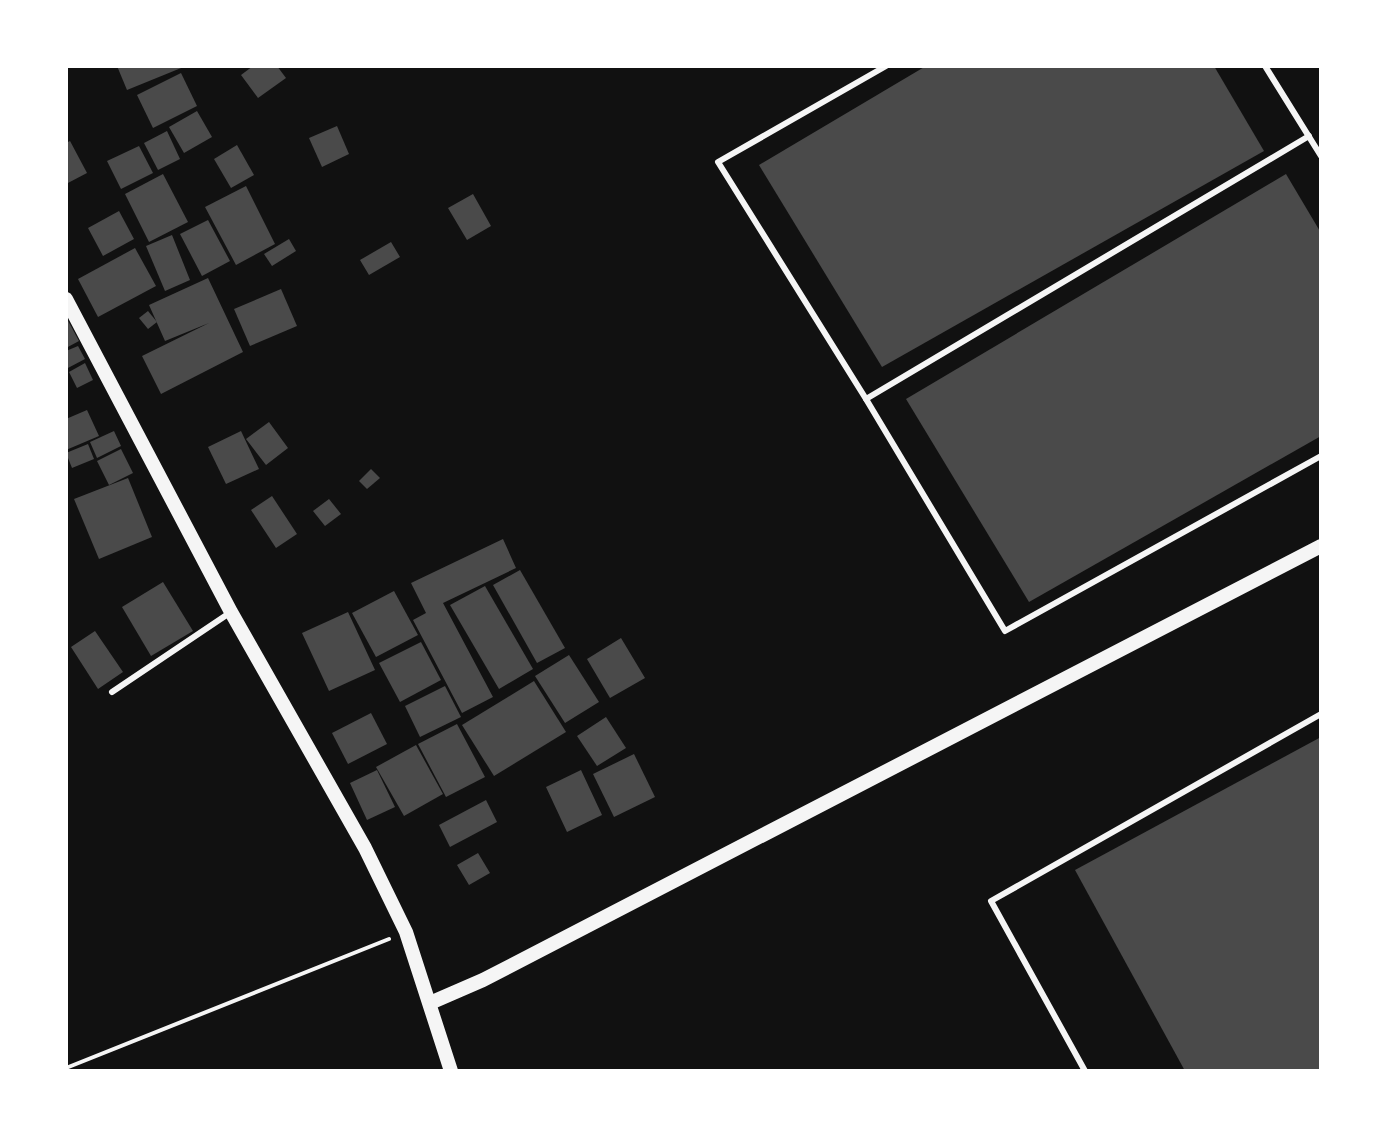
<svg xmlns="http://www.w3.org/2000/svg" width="1387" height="1137" font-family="Commissioner,sans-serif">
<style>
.building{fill:#4a4a4a}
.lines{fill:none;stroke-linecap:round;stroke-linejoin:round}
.path{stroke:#f5f5f5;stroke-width:4}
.service{stroke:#f5f5f5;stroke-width:6}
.tertiary{stroke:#f5f5f5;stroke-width:14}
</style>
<rect width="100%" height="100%" fill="#111"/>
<!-- building -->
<g class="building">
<polygon points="117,66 186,66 127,90"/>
<polygon points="253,66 277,66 286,78 258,98 241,75"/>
<polygon points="926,66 1214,66 1264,151 882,367 759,165"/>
<polygon points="181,73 197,106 153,128 137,95"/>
<polygon points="197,111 212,137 184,153 169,127"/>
<polygon points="337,126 349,154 322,167 309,138"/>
<polygon points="167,131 180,159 158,170 144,143"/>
<polygon points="70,141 87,173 66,184 66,143"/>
<polygon points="237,145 254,175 231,188 214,159"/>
<polygon points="139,146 153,173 121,189 107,161"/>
<polygon points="163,174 188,222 149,242 125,194"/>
<polygon points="1286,174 1321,233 1321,436 1029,602 906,399"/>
<polygon points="246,186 275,244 236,265 205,207"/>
<polygon points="473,194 491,226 467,240 448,208"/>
<polygon points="119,211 134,239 103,256 88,228"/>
<polygon points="208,220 230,261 202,276 180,234"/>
<polygon points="172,235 190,280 165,291 146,246"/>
<polygon points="289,239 296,251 272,266 264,254"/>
<polygon points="391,242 400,257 369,275 360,260"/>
<polygon points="135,248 156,286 98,317 78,279"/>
<polygon points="208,278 243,352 161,394 142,356 209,323 165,341 149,305"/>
<polygon points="281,289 297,326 250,346 234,309"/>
<polygon points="148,311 157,322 148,329 139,318"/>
<polygon points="66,317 79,341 66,348"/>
<polygon points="78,346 85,359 66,369 66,351"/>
<polygon points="85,363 93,380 77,388 69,372"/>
<polygon points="87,410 99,436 66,450 66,419"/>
<polygon points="269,422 288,448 266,465 246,439"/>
<polygon points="114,431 121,446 97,458 90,442"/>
<polygon points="241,431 259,469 226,484 208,447"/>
<polygon points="88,444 94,459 72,468 66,453"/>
<polygon points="121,449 133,473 109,485 97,461"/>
<polygon points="371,469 380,478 367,489 359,481"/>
<polygon points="128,478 152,537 99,559 74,499"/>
<polygon points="272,496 297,534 276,548 251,510"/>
<polygon points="329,499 341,514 325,526 313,511"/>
<polygon points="503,539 516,568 443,603 493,697 462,713 413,620 426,613 411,583"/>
<polygon points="520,570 565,648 537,663 493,585"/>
<polygon points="163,582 193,631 151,656 122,607"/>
<polygon points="485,586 533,669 499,689 450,605"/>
<polygon points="394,591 418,635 376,657 352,613"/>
<polygon points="348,612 375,670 329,691 302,633"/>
<polygon points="95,631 123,672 98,689 71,647"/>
<polygon points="621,638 645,678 610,698 587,659"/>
<polygon points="421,642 441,680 400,702 379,663"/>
<polygon points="569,655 599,702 565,723 535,676"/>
<polygon points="534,681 566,732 494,776 462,725"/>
<polygon points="445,686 461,717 420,737 405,706"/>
<polygon points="371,713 387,744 348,764 332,733"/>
<polygon points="606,717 626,748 597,766 577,736"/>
<polygon points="457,724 485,777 446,797 418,744"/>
<polygon points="1321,737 1321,1071 1185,1071 1075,870"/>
<polygon points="416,745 443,794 404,816 376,767"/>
<polygon points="634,754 655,797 614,817 593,774"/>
<polygon points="377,770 395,807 367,820 350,783"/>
<polygon points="581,770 602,815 567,832 546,787"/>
<polygon points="486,800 497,822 450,847 439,825"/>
<polygon points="478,853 490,873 469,885 457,865"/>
</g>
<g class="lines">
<!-- path -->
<polyline class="path" points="66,1068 389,939"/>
<!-- service -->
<g class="service">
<polyline points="886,66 718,162 866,399 1309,136"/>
<polyline points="1265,66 1321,156"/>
<polyline points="866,399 1005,631 1321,456"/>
<polyline points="112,692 231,612"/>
<polyline points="1085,1071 991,901 1321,714"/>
</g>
<!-- tertiary -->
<g class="tertiary">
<polyline points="66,299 231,612 365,848 406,932 451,1071"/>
<polyline points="430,1003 483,980 1321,546"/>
</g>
</g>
<!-- border -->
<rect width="1387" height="1137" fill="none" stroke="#ffffff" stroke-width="136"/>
</svg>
